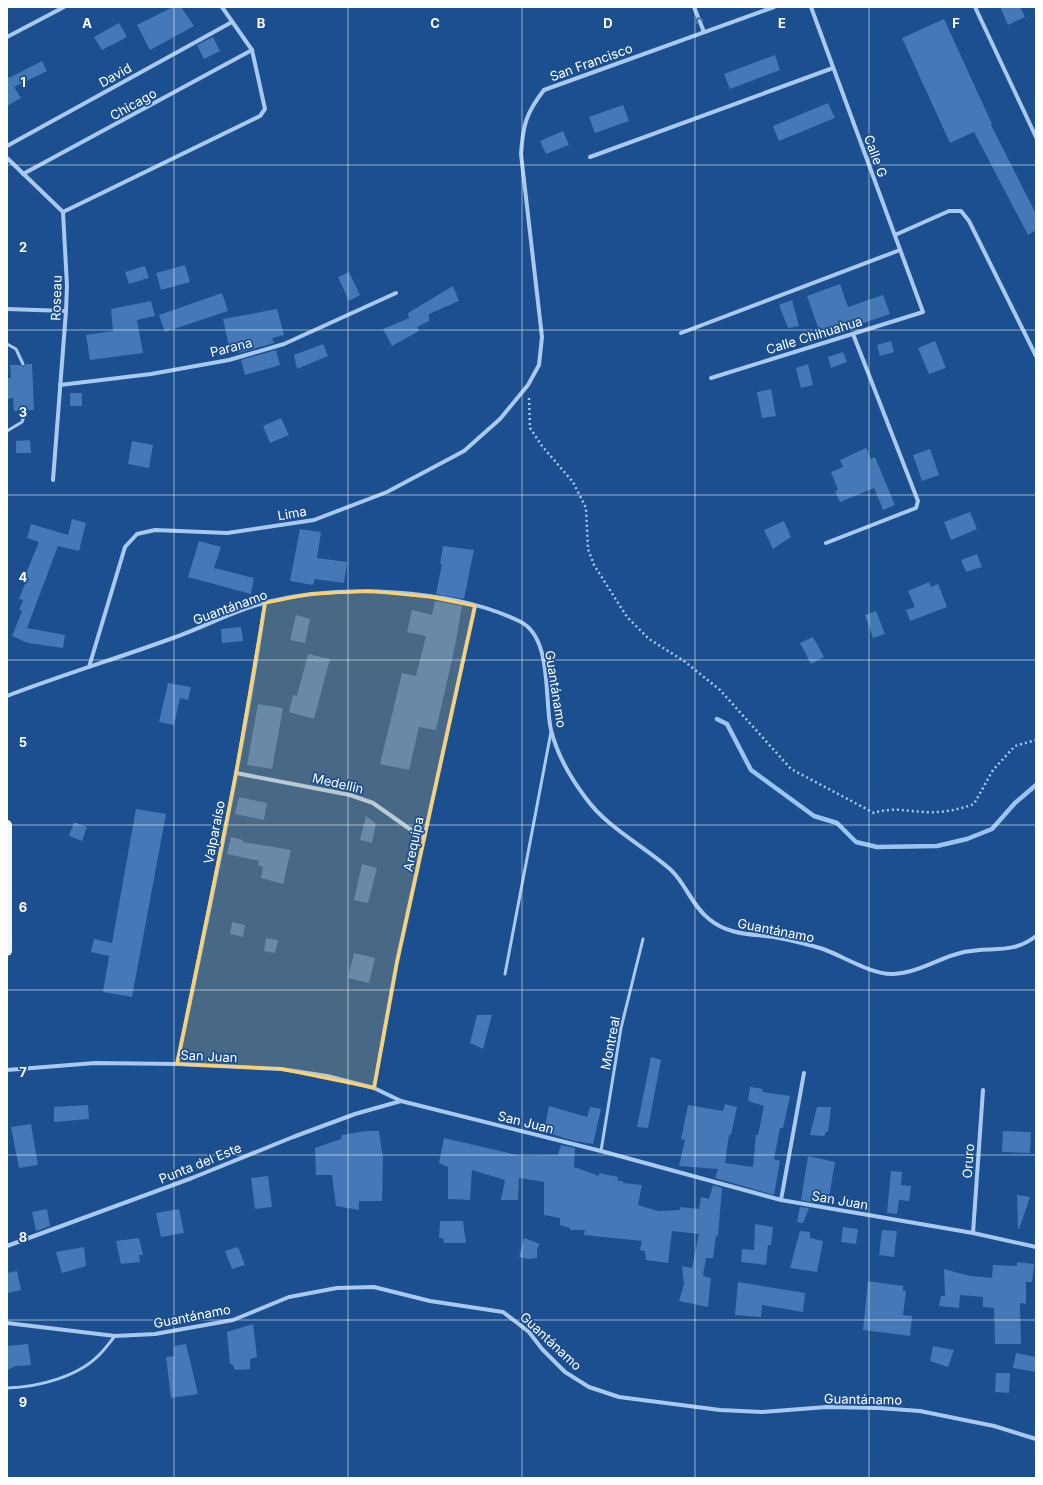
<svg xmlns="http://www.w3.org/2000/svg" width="1043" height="1485" font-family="Inter,sans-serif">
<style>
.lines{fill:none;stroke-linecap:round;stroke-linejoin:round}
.stream{stroke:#9cc4f0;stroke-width:4.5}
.building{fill:#4478b7}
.path{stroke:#a9c9ee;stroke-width:2.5;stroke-dasharray:2 3;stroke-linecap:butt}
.service{stroke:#a9c9ee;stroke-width:3}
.minor{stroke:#a9c9ee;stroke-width:4}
.primary{stroke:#f0f6ff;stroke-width:10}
.oneway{stroke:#4674ac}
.marked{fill:#ffd166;fill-opacity:0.2;stroke:#ffd166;stroke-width:3;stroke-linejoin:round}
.grid{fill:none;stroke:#fff;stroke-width:1;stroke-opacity:0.55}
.labels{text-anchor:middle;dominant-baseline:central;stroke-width:3.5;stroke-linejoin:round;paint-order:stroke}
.street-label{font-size:13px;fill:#fff;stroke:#1b4f8f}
.grid-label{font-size:13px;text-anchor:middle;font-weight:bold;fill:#fff;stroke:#1b4f8f;stroke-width:3.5;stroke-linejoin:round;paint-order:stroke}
</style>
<rect width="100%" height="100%" fill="#1b4f8f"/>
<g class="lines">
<!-- stream -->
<polyline class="stream" points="717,719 727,724 751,770 814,816 837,823 856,842 877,847 937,846 967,839 992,829 1015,803 1036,785"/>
</g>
<!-- building -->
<g class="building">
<polygon points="173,7 181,7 194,26 150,50 137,25"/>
<polygon points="1000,7 1020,7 1025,17 1008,25"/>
<polygon points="944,19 992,124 991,125 1036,214 1036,230 1028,235 974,132 950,143 902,38"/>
<polygon points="119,23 127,37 102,50 94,37"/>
<polygon points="213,37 220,51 204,59 197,45"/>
<polygon points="775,55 780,70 730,89 724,74"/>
<polygon points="42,61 47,71 14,87 21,98 7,106 7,75 9,78"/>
<polygon points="828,103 835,118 779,141 773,126"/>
<polygon points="623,105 629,121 595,133 589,117"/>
<polygon points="563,131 569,145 546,154 540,141"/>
<polygon points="185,265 190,282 161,290 156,273"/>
<polygon points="145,266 149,278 129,284 125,272"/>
<polygon points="349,272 360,295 349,301 338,277"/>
<polygon points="840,284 848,307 883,295 890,314 831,334 830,331 821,336 807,296"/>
<polygon points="453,286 459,301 429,314 429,321 417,327 419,331 392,346 383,329 409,318 408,313"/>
<polygon points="222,293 228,311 165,332 159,315"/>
<polygon points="792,300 799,326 788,328 779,305"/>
<polygon points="151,301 155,316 137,320 143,353 90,360 86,335 113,331 111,309"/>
<polygon points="277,309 284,335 272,338 274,343 239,353 238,350 230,351 223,319"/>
<polygon points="891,341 894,352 880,356 877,345"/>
<polygon points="935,341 946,368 929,374 918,348"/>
<polygon points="323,344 328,356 297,369 294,355"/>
<polygon points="276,350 280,365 245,375 241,360"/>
<polygon points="843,352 847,362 831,368 828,357"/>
<polygon points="26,364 32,364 34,410 29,410 26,408 23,411 14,411 13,398 7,399 7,378 11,378 10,365 20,365 23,367"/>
<polygon points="808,364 813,385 801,388 796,368"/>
<polygon points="771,389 776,416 762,418 757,392"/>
<rect x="70" y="393" width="12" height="13"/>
<polygon points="281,418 289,435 270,443 263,426"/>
<polygon points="30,440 31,453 16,453 16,441"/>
<polygon points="132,441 153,445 149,468 128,464"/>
<polygon points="866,448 871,459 875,457 895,505 883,510 874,488 840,502 835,491 838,490 831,472 843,467 840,460"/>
<polygon points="930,449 939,475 922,481 913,455"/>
<polygon points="970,512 977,529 951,540 944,522"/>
<polygon points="72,519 86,523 79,551 58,546 27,628 65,635 63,648 28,643 12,636 22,611 19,610 23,600 19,599 27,579 24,578 39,542 27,538 31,524 68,535"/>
<polygon points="784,521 791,537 773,549 764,530"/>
<polygon points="300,529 321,532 317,558 347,562 344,583 315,579 313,585 290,581"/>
<polygon points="199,541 221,547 214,568 254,578 251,594 188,577"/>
<polygon points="443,546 474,550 464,599 436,594 442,564 440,564"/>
<polygon points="977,554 982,567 966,572 961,560"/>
<polygon points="929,582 931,587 938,584 947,607 910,621 906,610 915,607 908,591"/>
<polygon points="435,601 462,606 455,646 436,730 419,727 409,770 380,764 402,673 416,676 426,636 407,632 412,610 432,615"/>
<polygon points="876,611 885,634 873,638 865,615"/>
<polygon points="296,615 310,619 305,643 290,640"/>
<polygon points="241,627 243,641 222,643 221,629"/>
<polygon points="813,637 824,657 811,664 800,643"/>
<polygon points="308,654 330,659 314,719 289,712 293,695 297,696"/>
<polygon points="168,683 191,687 188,700 180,698 174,725 159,722"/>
<polygon points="258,704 283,708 272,769 247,765"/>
<polygon points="239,797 267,803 264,820 235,814"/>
<polygon points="136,809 166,814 132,997 103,992 109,956 91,952 94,939 112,943"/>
<polygon points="366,816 376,824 372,843 360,840"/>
<polygon points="74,822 87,827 82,841 69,836"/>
<polygon points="231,837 243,840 243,842 291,850 283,884 261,878 263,867 258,865 259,861 227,854"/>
<polygon points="362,864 377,868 368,903 354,900"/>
<polygon points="232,922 245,925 243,937 230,934"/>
<polygon points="266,938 278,940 275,953 264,951"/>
<polygon points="354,953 375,958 369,983 348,978"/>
<polygon points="477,1015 492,1015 483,1049 470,1043"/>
<polygon points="651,1057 661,1060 648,1128 637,1127"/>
<polygon points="750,1087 763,1089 762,1092 790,1096 783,1128 780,1128 774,1159 780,1161 774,1195 715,1178 718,1169 679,1166 685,1140 681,1139 688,1105 723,1111 725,1104 737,1107 731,1135 729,1135 725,1163 753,1167 756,1134 758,1135 764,1106 748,1101"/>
<polygon points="88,1105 89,1119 54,1122 54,1107"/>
<polygon points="549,1106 587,1117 590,1107 601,1109 593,1144 575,1141 544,1132"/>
<polygon points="817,1107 831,1107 828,1132 826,1132 824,1136 810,1135"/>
<polygon points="31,1124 38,1165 19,1168 11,1127"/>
<polygon points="366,1131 379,1131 383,1158 382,1201 359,1201 359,1210 336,1206 332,1175 316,1175 315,1148 341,1139 342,1135"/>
<polygon points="1003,1131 1031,1132 1030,1153 1002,1152"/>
<polygon points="444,1138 522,1156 558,1155 561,1145 575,1148 574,1167 599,1176 599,1173 618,1177 618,1181 623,1181 623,1183 642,1185 638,1205 658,1211 680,1210 680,1207 699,1209 701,1197 709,1199 713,1185 722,1188 718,1236 716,1235 713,1258 706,1258 703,1276 711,1278 708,1307 679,1301 684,1284 682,1266 692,1268 699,1234 672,1231 668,1263 646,1260 645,1251 640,1250 642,1241 584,1235 585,1230 570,1230 570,1228 560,1225 560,1218 544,1215 544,1182 519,1178 518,1200 501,1200 505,1180 472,1170 470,1200 448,1199 448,1167 439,1163"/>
<polygon points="808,1156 835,1162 828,1203 813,1197 811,1202 801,1200"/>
<polygon points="891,1171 902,1172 901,1185 911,1186 909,1201 899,1200 897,1214 887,1213"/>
<polygon points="268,1176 272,1207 255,1209 251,1178"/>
<polygon points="1017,1195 1030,1197 1019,1229 1018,1229"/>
<polygon points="800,1207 809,1208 803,1223 797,1222"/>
<polygon points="47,1209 50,1226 36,1231 32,1212"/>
<polygon points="179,1209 184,1233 161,1237 156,1213"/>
<polygon points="440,1221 463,1221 466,1243 444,1243 443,1238 439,1238"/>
<polygon points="755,1224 773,1227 771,1245 768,1245 766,1265 741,1262 742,1249 754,1250"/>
<polygon points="843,1227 858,1229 856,1244 841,1242"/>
<polygon points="882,1230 897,1231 894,1257 879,1255"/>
<polygon points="800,1231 810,1232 810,1238 823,1241 817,1272 790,1268"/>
<polygon points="139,1238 143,1255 139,1255 140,1262 121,1264 116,1241"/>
<polygon points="524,1238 540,1244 537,1249 537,1258 528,1259 519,1257"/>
<polygon points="84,1247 86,1266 62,1273 56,1252"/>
<polygon points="238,1247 245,1265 232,1269 225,1251"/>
<polygon points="1017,1262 1034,1264 1032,1282 1026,1282 1026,1304 1020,1303 1021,1344 995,1344 994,1308 983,1307 983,1297 960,1295 959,1308 939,1306 941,1296 945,1296 944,1269 970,1276 992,1278 993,1265 1017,1266"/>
<polygon points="17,1271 21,1290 7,1293 7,1273"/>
<polygon points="868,1281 903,1286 903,1291 906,1291 903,1315 912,1316 910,1336 863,1330"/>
<polygon points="738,1282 805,1293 803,1312 762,1305 761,1317 735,1315"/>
<polygon points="253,1324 257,1357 250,1359 250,1369 235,1370 233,1365 230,1364 227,1332"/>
<polygon points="28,1344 31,1365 16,1366 7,1370 7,1346"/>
<polygon points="186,1344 198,1394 171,1398 166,1357 174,1356 174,1346"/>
<polygon points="933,1346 954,1350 948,1367 930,1361"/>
<polygon points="1016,1353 1036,1357 1036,1372 1013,1368"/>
<polygon points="996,1373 1010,1373 1009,1393 995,1392"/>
</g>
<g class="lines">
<!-- path -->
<path class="path" d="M529,398L530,428L542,446L573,482L586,508L588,549L594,565L627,617L649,639L684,661L720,690L791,769L874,813C892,807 906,811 924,812C942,813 958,810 974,804L993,770L1015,746L1036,740"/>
<!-- service -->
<g class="service">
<polyline points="7,344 16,349 23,364"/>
<polyline points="7,431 22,422 26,411"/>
<polyline points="505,974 551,732"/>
<polyline points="601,1151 621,1028 643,939"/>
<path d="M7,1388C38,1387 79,1377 101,1353C106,1348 110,1342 115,1336"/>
</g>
<!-- minor -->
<g class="minor">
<polyline points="694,7 704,32"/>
<polyline points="975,7 1036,137"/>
<polyline points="7,37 64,7"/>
<polyline points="7,146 232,22"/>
<polyline points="590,157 833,68"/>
<polyline points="7,158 63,212"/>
<polyline points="23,174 252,50"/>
<polyline points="63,212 260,116 265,109 252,50 222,7"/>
<polyline points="895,235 949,211 961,211 969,221 1036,356"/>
<polyline points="7,309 66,311"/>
<polyline points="681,333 900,250"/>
<polyline points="711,378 923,312 811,7"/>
<polyline points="60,385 151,374 229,360 284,344 396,293"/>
<polyline points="53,480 66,311 67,286 63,212"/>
<polyline points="826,543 916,508 918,501 853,334"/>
<path d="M89,667L125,547L137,534L155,530L227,533L314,520L387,492L464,451L500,419L528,385L539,365L542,337L521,154C523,125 526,113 544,90L774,7"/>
<path d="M7,696C62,675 118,658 173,638C204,627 235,610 267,602C340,584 450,588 519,621C553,636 544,700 551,730C557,754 570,777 585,797C607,828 643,845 671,870C686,884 692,906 709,919C728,935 751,934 774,937C790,940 807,944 823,949C843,956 872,975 893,974C919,973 940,957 964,952C991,946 1012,955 1036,936"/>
<polyline points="236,773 350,795 373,803 424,839"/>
<path d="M177,1064C209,911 242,757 265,603"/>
<polyline points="7,1070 95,1063 177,1064 281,1069 327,1076 374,1088 401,1101 601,1151 781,1200 973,1233 1036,1247"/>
<polyline points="374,1088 397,962 475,606"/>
<polyline points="781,1200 804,1073"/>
<polyline points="973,1233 983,1090"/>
<polyline points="7,1246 192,1178 293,1137 355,1114 401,1101"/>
<polyline points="7,1323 115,1336 155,1334 233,1320 289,1297 337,1288 374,1287 430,1301 503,1312 529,1332 542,1349 565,1372 589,1387 619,1397 720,1410 762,1412 827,1407 879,1408 920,1411 994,1426 1036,1439"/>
</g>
<!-- primary -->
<polyline class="primary" points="7,825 7,951"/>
</g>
<!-- one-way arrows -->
<defs><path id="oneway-chevron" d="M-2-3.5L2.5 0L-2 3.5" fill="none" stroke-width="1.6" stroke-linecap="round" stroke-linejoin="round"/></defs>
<use class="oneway" href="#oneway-chevron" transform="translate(699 20) rotate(-112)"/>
<!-- marked area -->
<path class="marked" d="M369,591L430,597L475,606L397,962L374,1088L281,1069L177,1064L236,773L265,603L310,594Z"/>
<!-- grid -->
<path class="grid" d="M174,7V1478M348,7V1478M522,7V1478M695,7V1478M869,7V1478M7,165H1036M7,330H1036M7,495H1036M7,660H1036M7,825H1036M7,990H1036M7,1155H1036M7,1320H1036"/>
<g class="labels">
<!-- street labels -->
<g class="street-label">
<text transform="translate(591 62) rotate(-20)">San Francisco</text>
<text transform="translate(115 75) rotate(-29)">David</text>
<text transform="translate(133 104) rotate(-29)">Chicago</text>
<text transform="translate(876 156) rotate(70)">Calle G</text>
<text transform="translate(56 298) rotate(-88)">Roseau</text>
<text transform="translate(814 335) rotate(-17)">Calle Chihuahua</text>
<text transform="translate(231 347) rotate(-14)">Parana</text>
<text transform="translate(292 513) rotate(-10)">Lima</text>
<text transform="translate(230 607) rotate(-20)">Guantánamo</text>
<text transform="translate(556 689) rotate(81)">Guantánamo</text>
<text transform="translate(338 783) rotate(13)">Medellin</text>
<text transform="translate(214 832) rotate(-79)">Valparaíso</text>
<text transform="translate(413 844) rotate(-78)">Arequipa</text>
<text transform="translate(776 930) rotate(11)">Guantánamo</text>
<text transform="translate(610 1043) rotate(-79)">Montreal</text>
<text transform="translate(209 1056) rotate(3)">San Juan</text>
<text transform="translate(526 1122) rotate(14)">San Juan</text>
<text transform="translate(968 1161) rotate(-86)">Oruro</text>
<text transform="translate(200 1163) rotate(-22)">Punta del Este</text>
<text transform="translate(840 1200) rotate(10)">San Juan</text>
<text transform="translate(192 1316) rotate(-11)">Guantánamo</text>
<text transform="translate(551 1341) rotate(43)">Guantánamo</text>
<text transform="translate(863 1399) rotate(1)">Guantánamo</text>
</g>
</g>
<g class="grid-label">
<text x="87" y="28">A</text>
<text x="261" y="28">B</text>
<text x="435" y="28">C</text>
<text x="608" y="28">D</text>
<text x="782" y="28">E</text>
<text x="956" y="28">F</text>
<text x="23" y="87">1</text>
<text x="23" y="252">2</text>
<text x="23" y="417">3</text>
<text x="23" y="582">4</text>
<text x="23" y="747">5</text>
<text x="23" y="912">6</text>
<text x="23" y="1077">7</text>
<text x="23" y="1242">8</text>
<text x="23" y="1407">9</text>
</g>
<!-- border -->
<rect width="1043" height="1485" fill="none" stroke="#ffffff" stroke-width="16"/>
</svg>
